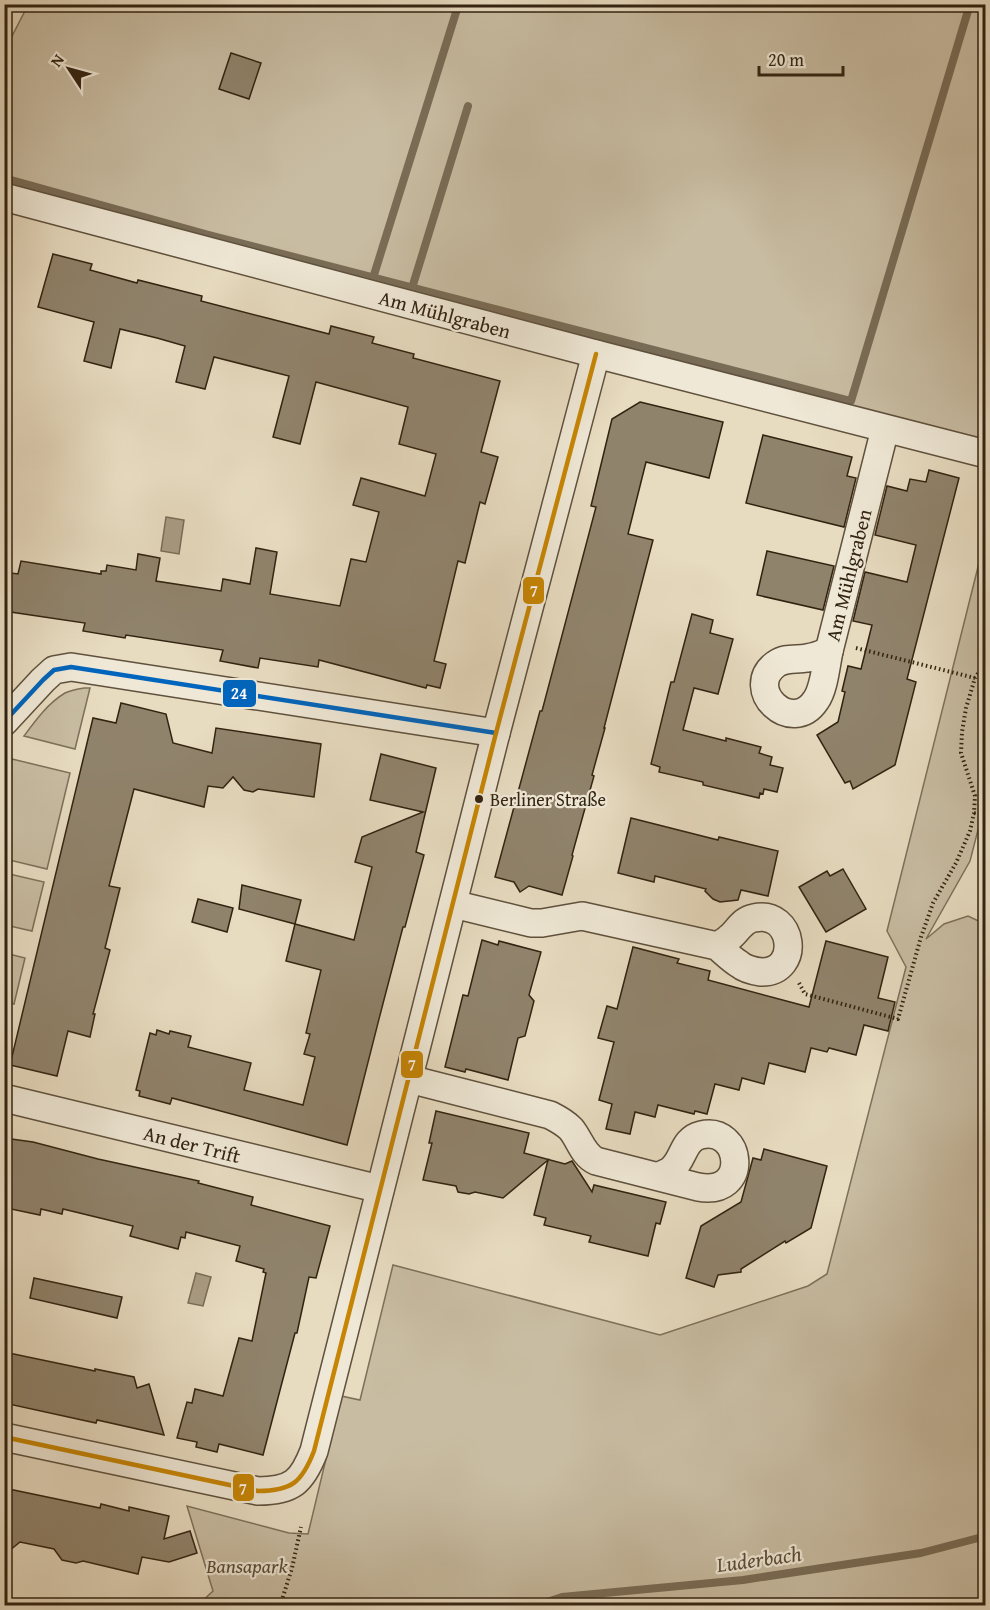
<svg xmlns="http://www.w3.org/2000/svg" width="990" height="1610" font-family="'Gentium Book Plus',serif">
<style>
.green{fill:#c8bca2;stroke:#7d705a;stroke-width:1.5}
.water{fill:#a99c84;stroke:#796c56;stroke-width:1.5}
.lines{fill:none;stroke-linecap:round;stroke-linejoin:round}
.stream{stroke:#796c56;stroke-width:8}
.building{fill:#90836c;stroke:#322311;stroke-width:1.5}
.street-casing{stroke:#5f513d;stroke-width:30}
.path{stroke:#322311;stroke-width:4;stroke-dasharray:1.5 3;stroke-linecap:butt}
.street{stroke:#efe8d6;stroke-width:27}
.bus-1-casing{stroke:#efe8d6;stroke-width:9}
.bus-2-casing{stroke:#efe8d6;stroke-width:9}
.bus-1{stroke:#0065bd;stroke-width:4.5}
.bus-2{stroke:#c68504;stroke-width:4.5}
.bus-dot{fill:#322311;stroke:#efe8d6;stroke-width:2}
.labels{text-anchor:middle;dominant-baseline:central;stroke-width:4.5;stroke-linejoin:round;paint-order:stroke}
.bus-label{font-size:18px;fill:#322311;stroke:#efe8d6;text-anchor:start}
.street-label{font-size:20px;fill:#322311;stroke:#efe8d6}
.park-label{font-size:20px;font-style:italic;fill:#584935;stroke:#efe8d6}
.water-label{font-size:21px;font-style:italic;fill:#5c4d39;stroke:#efe8d6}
.line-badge{stroke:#efe8d6;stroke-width:2}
.badge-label{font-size:16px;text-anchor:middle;font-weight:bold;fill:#fff}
</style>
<rect width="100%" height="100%" fill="#e7dbc0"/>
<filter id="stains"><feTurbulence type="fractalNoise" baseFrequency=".00333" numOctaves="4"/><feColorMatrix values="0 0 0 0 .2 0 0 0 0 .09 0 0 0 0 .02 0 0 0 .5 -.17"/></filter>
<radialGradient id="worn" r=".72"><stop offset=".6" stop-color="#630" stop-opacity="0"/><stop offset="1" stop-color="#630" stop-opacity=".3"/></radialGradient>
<!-- green -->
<g class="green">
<polygon points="28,5 985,5 985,444 191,234 5,182 5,50"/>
<polygon points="985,539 985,803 970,861 926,939 944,924 968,916 985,924 985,1605 198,1605 213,1591 187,1506 289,1533 308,1534 341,1396 360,1400 393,1265 660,1335 808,1286 827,1274 906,967 887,931"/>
<path d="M84,688H90L75,749L24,736C35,721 48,703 65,693C71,690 78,689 84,688Z"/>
<polygon points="12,759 70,773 47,869 5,859 5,785"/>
<polygon points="5,873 44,882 32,931 5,925"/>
<polygon points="5,953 25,958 14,1004 5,1002"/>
</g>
<!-- water -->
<g class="water">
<polygon points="166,517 184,520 179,554 161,551"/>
<polygon points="196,1273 211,1277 203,1306 188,1303"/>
</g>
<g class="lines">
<!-- stream -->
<g class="stream">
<polyline points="4,178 209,235 851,401 970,4"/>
<polyline points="373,278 458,6"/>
<polyline points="412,288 468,106"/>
<polyline points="535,1606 562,1597 743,1580 921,1553 986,1536"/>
</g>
</g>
<!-- building -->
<g class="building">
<polygon points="231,53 261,63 249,99 219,89"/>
<polygon points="53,254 92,264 90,270 137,283 138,280 202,296 201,301 267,318 329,334 331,326 374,337 372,343 414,354 413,358 500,381 481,452 498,457 485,504 480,502 465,563 458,561 434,661 446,664 440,688 427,685 426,688 319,660 318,667 260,658 258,668 220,661 223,650 126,635 125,638 83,631 85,623 4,611 4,572 18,574 21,561 101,574 101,571 106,571 107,565 136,570 138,554 160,558 156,581 221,591 223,579 250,584 256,548 277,552 270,594 340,606 351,559 366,562 379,512 353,505 361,478 425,496 436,454 399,444 408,407 316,382 300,444 273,437 289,376 214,357 205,389 176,382 185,346 157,338 120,329 111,368 84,361 94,322 38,307"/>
<polygon points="640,402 723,422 709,478 646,462 628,534 653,540 604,728 605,728 592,775 594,776 572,855 573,856 562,895 529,886 520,892 514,882 495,877 540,711 542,711 596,507 591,506 612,419"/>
<polygon points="763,435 852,457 847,476 856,478 844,527 746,503"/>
<polygon points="929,470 959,478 907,679 916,682 895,765 853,789 850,781 845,783 817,735 838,722 845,692 842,691 848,666 861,669 872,625 853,621 865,572 907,582 916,545 875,535 887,486 907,491 910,479 926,482"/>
<polygon points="767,551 834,566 823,610 757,595"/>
<polygon points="692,614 713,620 710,633 733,639 718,694 694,688 683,730 726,741 726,738 761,747 759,753 772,757 770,765 783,768 777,792 764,789 763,794 760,793 759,798 703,785 703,782 659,772 660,767 651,764 671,682 674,682"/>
<polygon points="121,703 166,714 173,743 212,753 216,728 321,744 314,797 258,789 253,792 244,790 233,777 223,788 208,786 204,807 134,789 109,886 120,888 105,948 110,950 93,1014 95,1014 90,1037 68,1031 57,1076 10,1065 93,718 116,723"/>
<polygon points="381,754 436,768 416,852 424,855 405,927 403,927 380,1015 347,1145 172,1098 170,1104 139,1096 140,1091 136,1090 150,1033 156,1035 157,1030 169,1034 170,1031 191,1036 188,1047 251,1063 244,1090 303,1105 315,1057 304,1054 310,1034 306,1033 321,970 286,961 295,924 354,940 372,867 355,862 362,837 423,812 370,800"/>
<polygon points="631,818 718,840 719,837 778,851 768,896 741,890 738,900 720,902 713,899 705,891 706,889 655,876 654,882 618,873"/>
<polygon points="843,869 866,909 826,932 799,887 827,871 830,876"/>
<polygon points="242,885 301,900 295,924 239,909"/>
<polygon points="198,899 233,908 227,932 192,922"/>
<polygon points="482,940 498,945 499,941 541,952 529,995 534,1001 525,1036 518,1038 508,1080 466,1069 465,1072 445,1067 463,995 468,996"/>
<polygon points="826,941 888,957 878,998 895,1002 888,1031 864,1025 856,1055 829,1048 827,1052 811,1048 805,1072 769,1063 764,1084 742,1078 739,1090 715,1084 707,1114 695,1111 694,1114 658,1105 655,1117 635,1112 630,1134 606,1129 612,1104 599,1100 614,1042 598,1038 607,1006 617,1009 633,947 679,959 677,963 710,971 708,980 809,1007"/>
<polygon points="436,1111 529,1133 524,1153 565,1164 572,1161 592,1192 594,1185 666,1202 660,1224 656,1223 648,1256 589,1242 591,1236 544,1225 546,1218 534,1215 548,1160 503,1198 475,1192 469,1194 458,1192 456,1186 423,1180 432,1143 429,1143"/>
<polygon points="4,1138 33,1142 98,1159 199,1181 198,1183 253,1197 251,1205 330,1226 316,1278 309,1277 297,1333 295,1333 263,1455 219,1444 217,1452 196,1447 197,1442 177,1438 187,1402 192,1403 195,1389 223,1396 239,1338 252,1341 266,1273 263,1272 264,1269 236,1261 240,1246 186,1232 185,1238 181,1237 178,1249 130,1236 133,1226 63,1209 62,1214 41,1209 40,1215 6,1208 7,1196 4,1196"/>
<polygon points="764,1149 827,1166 811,1228 786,1243 785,1241 741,1269 741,1272 718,1275 714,1287 686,1278 701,1226 741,1202 753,1158 761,1160"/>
<polygon points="34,1278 122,1297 117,1318 30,1298"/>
<polygon points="4,1352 95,1371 95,1369 134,1377 137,1388 149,1384 164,1435 97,1420 96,1423 4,1403"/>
<polygon points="4,1488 100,1508 101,1504 129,1511 129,1507 169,1516 164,1539 190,1531 197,1553 169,1562 142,1557 138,1574 83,1561 76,1563 62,1560 54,1549 20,1542 4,1555"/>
</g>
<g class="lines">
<!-- street casing -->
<g class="street-casing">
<g id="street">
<polyline points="4,197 596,354 986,454"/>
<polyline points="829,651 885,429"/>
<path d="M829,651C826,665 824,689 816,700C792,737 742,689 776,664C786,657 796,660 807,658C815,657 822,654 829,651Z"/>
<polyline points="4,722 43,680 54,670 71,667 496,733"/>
<path d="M453,904L531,923H542L582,916L717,946C722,943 726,941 729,938C738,931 742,920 754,918C794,909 802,973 761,972C753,971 745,969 739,964C731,959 724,952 717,946"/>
<path d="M409,1079L550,1115C558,1119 565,1123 571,1129C580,1140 583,1155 596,1161L698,1187C751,1197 742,1125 701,1135C683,1139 684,1159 672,1169C669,1172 663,1174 660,1176"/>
<polyline points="4,1098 380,1189"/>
<path d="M4,1437L258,1491C292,1491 302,1482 314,1451L496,733L596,354"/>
</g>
</g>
<!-- path -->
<g class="path">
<polyline points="856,648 975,678"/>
<polyline points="974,813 986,816"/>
<polyline points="799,983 805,994 898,1019 921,937 933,903 956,863 970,831 974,813 975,796 961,753 962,732 966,708 975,678 986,661"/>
<polyline points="280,1606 292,1568 301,1527"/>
</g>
<!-- street -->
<use href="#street" class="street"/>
<!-- bus-1 casing -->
<g class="bus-1-casing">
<polyline id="bus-1" points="4,722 43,680 54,670 71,667 496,733"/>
</g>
<!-- bus-2 casing -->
<g class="bus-2-casing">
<path id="bus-2" d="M4,1437L258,1491C292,1491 302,1482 314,1451L496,733L596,354"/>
</g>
<!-- bus-1 -->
<use href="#bus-1" class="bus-1"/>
<!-- bus-2 -->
<use href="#bus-2" class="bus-2"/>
</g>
<!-- markers -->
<circle class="bus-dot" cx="479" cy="799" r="5"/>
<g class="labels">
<!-- bus labels -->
<g class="bus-label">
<text x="490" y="799">Berliner Straße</text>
</g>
<!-- street labels -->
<g class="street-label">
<text transform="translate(445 314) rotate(15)">Am Mühlgraben</text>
<text transform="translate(848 575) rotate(-76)">Am Mühlgraben</text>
<text transform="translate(192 1144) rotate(14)">An der Trift</text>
</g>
<!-- park labels -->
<g class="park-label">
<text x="247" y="1565">Bansapark</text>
</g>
<!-- water labels -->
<g class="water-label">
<text transform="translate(759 1559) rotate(-8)">Luderbach</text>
</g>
</g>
<g class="line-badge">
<rect x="522" y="576" width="23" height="29" rx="6" fill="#c68504"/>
<rect x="222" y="679" width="35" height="29" rx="6" fill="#0065bd"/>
<rect x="400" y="1050" width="24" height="29" rx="6" fill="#c68504"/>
<rect x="232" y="1473" width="23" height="29" rx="6" fill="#c68504"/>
</g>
<g class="badge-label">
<text x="534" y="596">7</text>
<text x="239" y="699">24</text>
<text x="412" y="1070">7</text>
<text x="243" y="1494">7</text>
</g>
<!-- margin -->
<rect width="990" height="1610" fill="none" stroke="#e7dbc0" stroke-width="24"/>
<rect x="6" y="6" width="978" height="1598" fill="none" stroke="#322311" stroke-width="3"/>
<rect x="12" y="12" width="966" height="1586" fill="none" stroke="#322311" stroke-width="1.5"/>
<!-- north arrow -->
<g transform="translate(69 69) rotate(306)" stroke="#efe8d6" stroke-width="4.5" paint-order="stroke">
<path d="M0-4.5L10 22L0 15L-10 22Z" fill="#322311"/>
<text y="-9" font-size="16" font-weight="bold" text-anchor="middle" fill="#322311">N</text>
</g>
<!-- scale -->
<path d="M759 66v9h84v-9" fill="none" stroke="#322311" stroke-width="3"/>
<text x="768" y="66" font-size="18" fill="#322311" stroke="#efe8d6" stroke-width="4.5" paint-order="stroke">20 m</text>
<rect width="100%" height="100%" filter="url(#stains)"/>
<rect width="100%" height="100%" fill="url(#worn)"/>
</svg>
